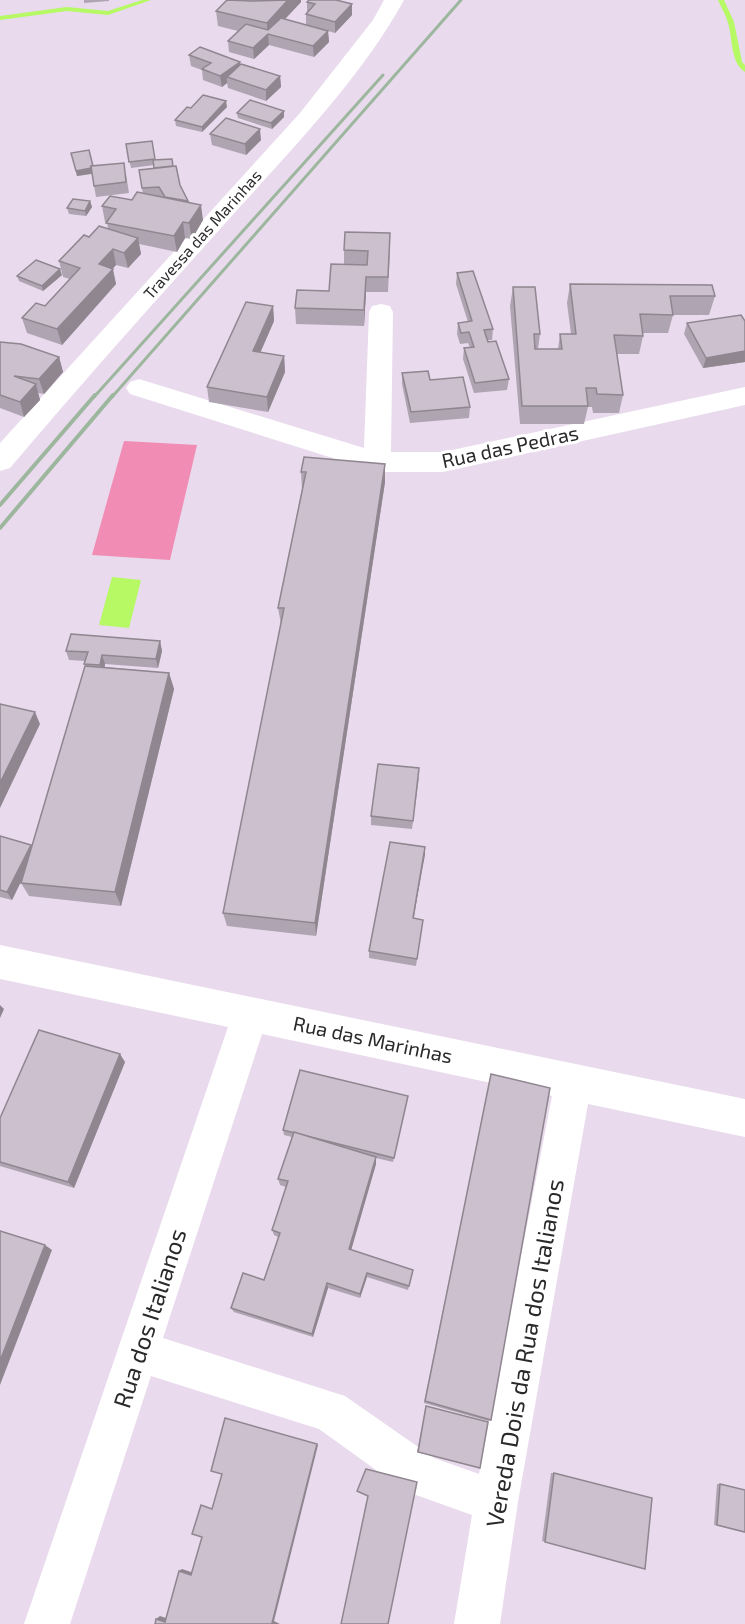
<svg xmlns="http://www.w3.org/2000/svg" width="745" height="1624" font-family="'Exo 2',sans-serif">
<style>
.pitch{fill:#f18cb4}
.water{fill:#b6f964}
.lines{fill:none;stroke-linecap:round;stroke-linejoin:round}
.stream{fill:#b6f964;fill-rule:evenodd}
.minor{fill:#fff;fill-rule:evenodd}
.rail-far1{stroke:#9db69e;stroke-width:3}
.rail{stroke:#9db69e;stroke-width:4}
.wall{fill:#afa4b1}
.shaded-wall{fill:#8f8690}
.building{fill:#ccbfce;stroke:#8f8690;stroke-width:1.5}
.labels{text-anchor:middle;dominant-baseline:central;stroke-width:6;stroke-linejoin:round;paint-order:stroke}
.far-street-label{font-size:16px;fill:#2a2a2a;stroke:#fff}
.street-label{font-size:20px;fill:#2a2a2a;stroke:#fff}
.near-street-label{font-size:24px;fill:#2a2a2a;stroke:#fff}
</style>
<rect width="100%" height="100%" fill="#e9daed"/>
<!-- pitch -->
<polygon class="pitch" points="124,441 197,445 170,560 92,555"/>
<!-- water -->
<polygon class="water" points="112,577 141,580 129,628 99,625"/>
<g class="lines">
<!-- stream -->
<g class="stream">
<polygon points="142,0 151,0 108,15 67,11 0,20 0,16 67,7 108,11"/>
<path d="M718,0H724L734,22L742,62L745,65V72C730,62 733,39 728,23C726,15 721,7 718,0Z"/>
</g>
<!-- minor -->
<g class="minor">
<path d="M384,0H404C363,75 295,146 238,209C161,295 84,380 10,468L0,471V443L300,113L373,20Z"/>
<polygon points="381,304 390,306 393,312 391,452 443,452 745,387 745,405 443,472 377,472 130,394 126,388 130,382 139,379 364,448 369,312 372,306"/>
<path d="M0,945L745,1099V1137L588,1104L518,1502L500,1624H454L472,1515L405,1491L319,1429L151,1376L70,1624H24L228,1027L0,979ZM262,1034L552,1096L479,1474L434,1458L345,1396L163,1338Z"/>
</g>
<!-- rail-far1 -->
<g class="rail-far1">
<polyline points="94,397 383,75"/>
<polyline points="112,397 461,0"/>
</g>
<!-- rail -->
<g class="rail">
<polyline points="0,505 95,395"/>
<polyline points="0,528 113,395"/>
</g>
</g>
<!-- wall -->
<g class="wall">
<polygon points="84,0 109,0 109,1 84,3"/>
<polygon points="227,0 301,0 301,2 285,19 306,25 306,14 307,12 307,2 352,4 352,15 335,33 328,31 329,42 314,57 269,45 254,59 229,52 228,41 238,31 218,26 216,11"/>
<polygon points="189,55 240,62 240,66 280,76 281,87 266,101 228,88 227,83 222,87 203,80 202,70 191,66"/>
<polygon points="227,107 202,132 176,126 175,120 191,108"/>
<polygon points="237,113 284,117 272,129 238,118"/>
<polygon points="210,134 261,140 246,155 212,145"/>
<polygon points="152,141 155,160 173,166 180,185 188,202 203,220 192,239 185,238 177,252 139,244 141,254 128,268 116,265 112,269 116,284 62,345 27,333 22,318 45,306 70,279 63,277 59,261 89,237 108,229 107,222 105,222 102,206 132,200 143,194 139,170 154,168 154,165 131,168 126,144"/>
<polygon points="71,153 93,166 126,174 129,193 96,197 92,174 77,176"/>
<polygon points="90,201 92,207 86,216 69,214 67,208"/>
<polygon points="390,249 388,292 366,292 364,326 296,324 295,308 329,291 344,265 344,250"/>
<polygon points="457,273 493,329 492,340 488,340 509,379 507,390 474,393 463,359 464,348 470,347 468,343 460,344 457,334 458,323 468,322 456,284"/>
<polygon points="62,275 43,291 19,281 17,276"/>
<polygon points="570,284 715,296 709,315 673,315 668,333 643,333 643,336 639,354 617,354 623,395 619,413 593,413 592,407 588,407 584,424 520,424 510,306 513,287 540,334 538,349 558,349 560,334 571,334 567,303"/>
<polygon points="273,306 274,321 260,353 284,356 285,372 268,412 209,402 207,387"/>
<polygon points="745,321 745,362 703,368 684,334 687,323"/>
<polygon points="0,342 59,357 63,372 44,394 38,393 40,400 24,417 0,408"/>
<polygon points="402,373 430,380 470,407 469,418 410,423 402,384"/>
<polygon points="301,472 385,482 316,936 227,926 223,913 281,624 278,608 302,489"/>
<polygon points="160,641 162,651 158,668 105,664 105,667 169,673 174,689 121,906 29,896 21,883 22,879 12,900 0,897 0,836 31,845 32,846 85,666 85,661 69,660 66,651"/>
<polygon points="419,777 412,829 371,825 371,816"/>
<polygon points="425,847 414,918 423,920 416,966 369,958 369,951"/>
<polygon points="125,1062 74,1188 0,1166 0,1118"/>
<polygon points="491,1074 491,1420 488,1421 424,1403"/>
<polygon points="407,1101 393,1162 376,1158 376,1164 351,1250 413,1270 408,1290 367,1277 360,1298 328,1288 313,1337 234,1312 231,1308 264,1280 278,1237 274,1235 272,1230 286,1187 280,1185 278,1179 292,1137 284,1135 283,1130"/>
<polygon points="426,1406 480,1468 417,1452"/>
<polygon points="551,1473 554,1473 645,1569 542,1541"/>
<polygon points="717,1484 720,1484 745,1533 714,1525"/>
</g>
<!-- shaded-wall -->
<g class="shaded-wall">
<polygon points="288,0 301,0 301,2 271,34 268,34 269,45 254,59 253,48 267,34 267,23"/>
<polygon points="352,4 352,15 335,33 335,22"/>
<polygon points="328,31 329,42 314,57 313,46"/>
<polygon points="240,62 241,73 227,77 227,83 222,87 220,76"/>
<polygon points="280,76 281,87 266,101 266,90"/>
<polygon points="226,101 227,107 202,132 202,127"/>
<polygon points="284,111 284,117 272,129 271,123"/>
<polygon points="260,129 261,140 246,155 245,144"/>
<polygon points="94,168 95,173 77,176 76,171"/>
<polygon points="90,201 92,207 86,216 85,211"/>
<polygon points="201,205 203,220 192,239 189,223"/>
<polygon points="183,222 185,238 177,252 174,236"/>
<polygon points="138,238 141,254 128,268 124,253"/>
<polygon points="113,249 116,265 102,280 99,264"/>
<polygon points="60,269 62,275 43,291 42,286"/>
<polygon points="113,269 116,284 62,345 57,329"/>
<polygon points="366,277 366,292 364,326 364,310"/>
<polygon points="273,306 274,321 254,367 253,351"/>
<polygon points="745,351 745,362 703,368 706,358"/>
<polygon points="284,356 285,372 268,412 267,397"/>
<polygon points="59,357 63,372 44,394 39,379"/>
<polygon points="36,384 40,400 24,417 20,402"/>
<polygon points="385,464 385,482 316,936 315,923"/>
<polygon points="160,641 162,651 158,668 156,659"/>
<polygon points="102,655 105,664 103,675 100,665"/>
<polygon points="169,673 174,689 121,906 115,892"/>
<polygon points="35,712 40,724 0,808 0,783"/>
<polygon points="31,845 35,853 12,900 7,892"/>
<polygon points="425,847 425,855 412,925 413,918"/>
<polygon points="0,1005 4,1009 0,1018"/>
<polygon points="120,1054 125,1062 74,1188 68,1182"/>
<polygon points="376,1157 376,1164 350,1254 349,1249"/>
<polygon points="45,1245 52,1250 0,1385 0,1361"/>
<polygon points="367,1273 367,1277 360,1298 360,1294"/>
<polygon points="327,1283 328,1288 313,1337 312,1334"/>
<polygon points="317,1444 318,1445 274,1621 280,1624 274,1624 272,1623"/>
<polygon points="182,1569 194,1573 191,1575 179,1571"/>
<polygon points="160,1616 169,1619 165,1622 156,1619"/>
</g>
<!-- building -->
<g class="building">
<polygon points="227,0 252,1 288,0 267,23 216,11"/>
<polygon points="309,0 336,0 352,4 335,22 306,14 315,4 307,2"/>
<polygon points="281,18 328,31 313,46 268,34 253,48 228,41 246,24 268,30"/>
<polygon points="200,47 240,62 220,76 202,69 211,63 189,55"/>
<polygon points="241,64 280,76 266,90 227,77"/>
<polygon points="203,95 226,101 202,127 175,120 187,107 191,108"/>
<polygon points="250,100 284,111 271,123 237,113"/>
<polygon points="226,118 260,129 245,144 210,134"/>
<polygon points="152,141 155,159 129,162 126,144"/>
<polygon points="89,150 93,166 91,166 91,168 76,171 71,153"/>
<polygon points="172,159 173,166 154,168 153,160"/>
<polygon points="124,163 126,182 94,186 91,166"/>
<polygon points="176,166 180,185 188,201 165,197 159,187 142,188 139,170"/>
<polygon points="137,192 201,205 189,223 183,222 174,236 106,223 116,209 102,206 110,196 132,200"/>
<polygon points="73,199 90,201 85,211 67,208"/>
<polygon points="99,226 138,238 124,253 113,249 99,264 113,269 57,329 22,318 36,303 45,306 80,268 59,261 84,235 89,237"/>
<polygon points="345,232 390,233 388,277 366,277 364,310 295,308 297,290 329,291 331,264 367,265 368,251 344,250"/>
<polygon points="36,260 60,269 42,286 17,276"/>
<polygon points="473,271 493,329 484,330 488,342 496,341 509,379 475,383 464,348 474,347 469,332 461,333 458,323 472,321 457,273"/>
<polygon points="570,284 712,285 715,296 670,296 673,315 640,314 643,336 614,335 623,395 597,394 596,388 586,388 588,406 522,406 513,287 535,287 540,334 534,334 535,349 562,349 560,334 576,334"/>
<polygon points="246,302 273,306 253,351 284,356 267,397 207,387"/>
<polygon points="741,315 745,321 745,351 706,358 687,323"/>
<polygon points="0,342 21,344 59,357 39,379 14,376 36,384 20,402 0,395"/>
<polygon points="428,371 430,380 463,377 470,407 411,412 402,373"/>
<polygon points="304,457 385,464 315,923 223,913 284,608 278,608 306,472 301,472"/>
<polygon points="71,634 160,641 156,659 102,655 100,665 84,664 88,652 66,651"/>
<polygon points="85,666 169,673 115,892 21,883"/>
<polygon points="0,704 35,712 0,783"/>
<polygon points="378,764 419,768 413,821 371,816"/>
<polygon points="0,836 31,845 7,892 0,890"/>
<polygon points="390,842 425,847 413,918 423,920 417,959 369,951"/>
<polygon points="39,1030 120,1054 68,1182 0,1162 0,1118"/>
<polygon points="300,1070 408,1096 394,1158 283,1130"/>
<polygon points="491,1074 550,1088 491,1420 425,1401"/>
<polygon points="294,1132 376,1157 349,1249 413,1270 409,1286 367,1273 360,1294 327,1283 312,1334 231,1308 243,1273 264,1280 280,1233 272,1230 288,1181 278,1179"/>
<polygon points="0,1231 45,1245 0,1361"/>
<polygon points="426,1406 488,1422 480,1468 418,1452"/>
<polygon points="225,1418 317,1444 272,1623 274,1624 155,1624 156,1619 165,1622 179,1571 191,1575 202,1537 192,1534 201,1505 212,1509 222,1474 211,1471"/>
<polygon points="366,1469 417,1482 388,1624 341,1624 368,1496 357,1491"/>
<polygon points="554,1473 652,1498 645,1569 545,1542"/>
<polygon points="720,1484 745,1490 745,1532 717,1525"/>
</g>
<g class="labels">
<!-- far-street labels -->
<g class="far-street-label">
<text transform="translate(202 234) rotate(-48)">Travessa das Marinhas</text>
</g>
<!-- street labels -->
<g class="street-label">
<text transform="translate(510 446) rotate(-12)">Rua das Pedras</text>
<text transform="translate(373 1039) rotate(12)">Rua das Marinhas</text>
</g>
<!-- near-street labels -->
<g class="near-street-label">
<text transform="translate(149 1318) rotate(-72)">Rua dos Italianos</text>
<text transform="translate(524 1353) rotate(-80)">Vereda Dois da Rua dos Italianos</text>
</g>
</g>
</svg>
